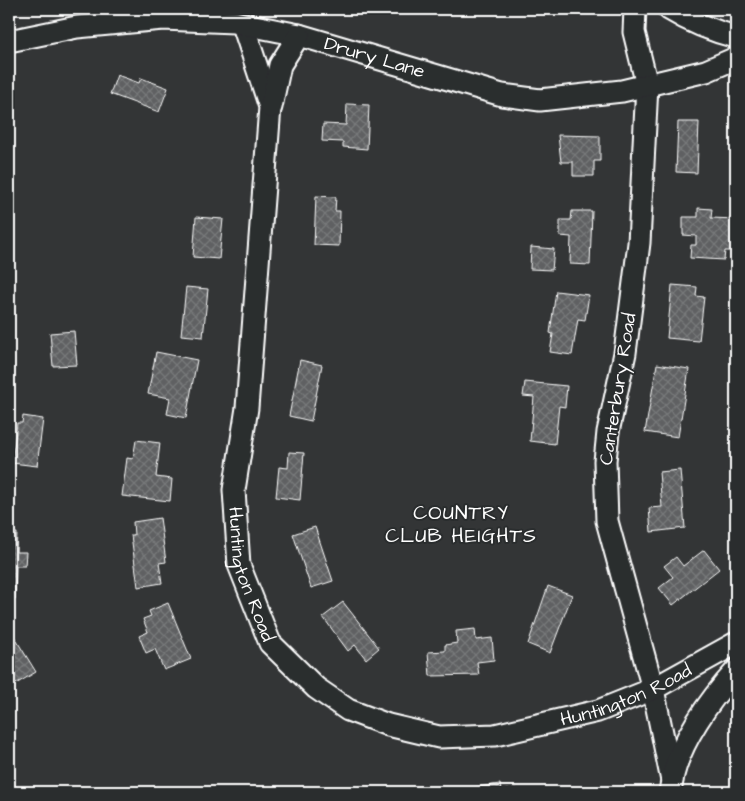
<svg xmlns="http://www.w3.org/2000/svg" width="745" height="801" font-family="'Architects Daughter',sans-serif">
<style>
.building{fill:url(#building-cross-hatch);stroke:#fff}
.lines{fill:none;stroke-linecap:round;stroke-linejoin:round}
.minor-casing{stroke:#fff;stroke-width:25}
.minor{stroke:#2a2d2e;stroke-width:21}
.labels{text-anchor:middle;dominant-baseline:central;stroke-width:4;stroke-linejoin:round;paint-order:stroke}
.street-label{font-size:19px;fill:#fff;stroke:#2a2d2e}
.neighbourhood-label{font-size:20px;letter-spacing:1px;fill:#fff;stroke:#2a2d2e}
</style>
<defs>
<pattern id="building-cross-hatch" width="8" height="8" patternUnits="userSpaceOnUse" patternTransform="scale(1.25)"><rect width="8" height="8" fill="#5f6162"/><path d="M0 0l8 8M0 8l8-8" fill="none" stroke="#77797a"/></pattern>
</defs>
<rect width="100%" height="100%" fill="#333536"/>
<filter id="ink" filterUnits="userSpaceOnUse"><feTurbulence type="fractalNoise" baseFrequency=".02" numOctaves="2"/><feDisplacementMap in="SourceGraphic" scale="10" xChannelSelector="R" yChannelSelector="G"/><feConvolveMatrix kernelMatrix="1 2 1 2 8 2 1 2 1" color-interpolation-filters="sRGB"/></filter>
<g filter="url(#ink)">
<!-- building -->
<g class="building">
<polygon points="117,75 139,83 141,78 168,88 159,112 110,94"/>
<polygon points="347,104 369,105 367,149 343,147 343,142 322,141 323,124 346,125"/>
<polygon points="678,122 699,122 697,173 676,172"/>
<polygon points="558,135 600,136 600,161 594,161 594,176 573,176 573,162 561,162"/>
<polygon points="316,196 336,197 335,211 340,211 339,246 314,245"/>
<polygon points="698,208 712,209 711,218 736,219 735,251 725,251 724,260 690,258 691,245 696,245 696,236 683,235 683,217 698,217"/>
<polygon points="572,211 592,211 590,265 570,264 571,237 560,236 560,220 571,220"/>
<polygon points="196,217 223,219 219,259 193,257"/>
<polygon points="531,247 554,249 552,270 530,269"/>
<polygon points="672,285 697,287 696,296 704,297 699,341 667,338"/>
<polygon points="186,287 208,289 203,337 181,335"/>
<polygon points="556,291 589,295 585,320 578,319 572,355 550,352 553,334 550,333"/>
<polygon points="74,331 77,365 53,366 50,333"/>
<polygon points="156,352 197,360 186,418 167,414 170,398 148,394"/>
<polygon points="300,360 322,365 311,421 289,416"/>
<polygon points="657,364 689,369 678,437 645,432"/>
<polygon points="525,382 567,386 565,407 559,406 555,444 530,441 534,397 523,396"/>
<polygon points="23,416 43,419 37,466 12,463 17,423 22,423"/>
<polygon points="136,440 160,443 156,477 172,479 170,501 122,496 127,458 133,459"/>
<polygon points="289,452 304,453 300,500 276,497 279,467 288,468"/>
<polygon points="680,470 685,528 651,532 649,508 662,507 659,472"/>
<polygon points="160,518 166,562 159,563 162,583 138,587 131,535 134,535 133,522"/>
<polygon points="315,527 333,581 311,588 293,534"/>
<polygon points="9,533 17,533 16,552 26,552 25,566 16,566 15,599 9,599"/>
<polygon points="704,550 719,569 673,605 659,588 673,577 664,566 676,557 683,566"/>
<polygon points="548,586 572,595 550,653 528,644"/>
<polygon points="343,602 379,648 366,659 355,645 348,651 323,617"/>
<polygon points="168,603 191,659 164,670 155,649 146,653 139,636 148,632 143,619 151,616 149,611"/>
<polygon points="475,629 476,640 492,638 494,660 477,662 479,675 430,676 428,652 445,651 445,645 457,643 456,631"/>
<polygon points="12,633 36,672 9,688 9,635"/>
<polygon points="500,784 501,791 516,789 516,792 456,792 456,790"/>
</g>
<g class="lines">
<!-- minor casing -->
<g class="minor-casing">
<g id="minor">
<polyline points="635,9 634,32 647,85 639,243 625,353 608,432 605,461 607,521 653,689 672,781 670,792"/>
<path d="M669,9C690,22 713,31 736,37"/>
<path id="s1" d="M243,25L270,107L247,408L234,490L239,565L270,643L316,688L348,710L388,725L439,737L495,735L598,711L653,689L736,643"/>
<path id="s2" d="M9,41L77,27L163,19L234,22L299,35L502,95L540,100L622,91L706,71L736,58"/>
<polyline points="271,107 280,65 299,35"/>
<path d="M672,780C679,743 710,699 736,671"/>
</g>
</g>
<!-- minor -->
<use href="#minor" class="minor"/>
</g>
</g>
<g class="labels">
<!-- street labels -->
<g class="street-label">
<text stroke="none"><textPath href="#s2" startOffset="372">Drury Lane</textPath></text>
<text transform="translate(618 389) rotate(-81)">Canterbury Road</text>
<text stroke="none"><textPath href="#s1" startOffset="558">Huntington Road</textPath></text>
<text stroke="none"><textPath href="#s1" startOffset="1022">Huntington Road</textPath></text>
</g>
<!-- neighbourhood labels -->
<g class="neighbourhood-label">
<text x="461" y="513">COUNTRY<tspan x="461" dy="23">CLUB HEIGHTS</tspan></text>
</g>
</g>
<!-- margin -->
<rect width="745" height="801" fill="none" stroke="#2a2d2e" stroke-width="30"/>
<rect x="15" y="15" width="715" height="771" fill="none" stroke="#fff" stroke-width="2" filter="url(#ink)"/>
</svg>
